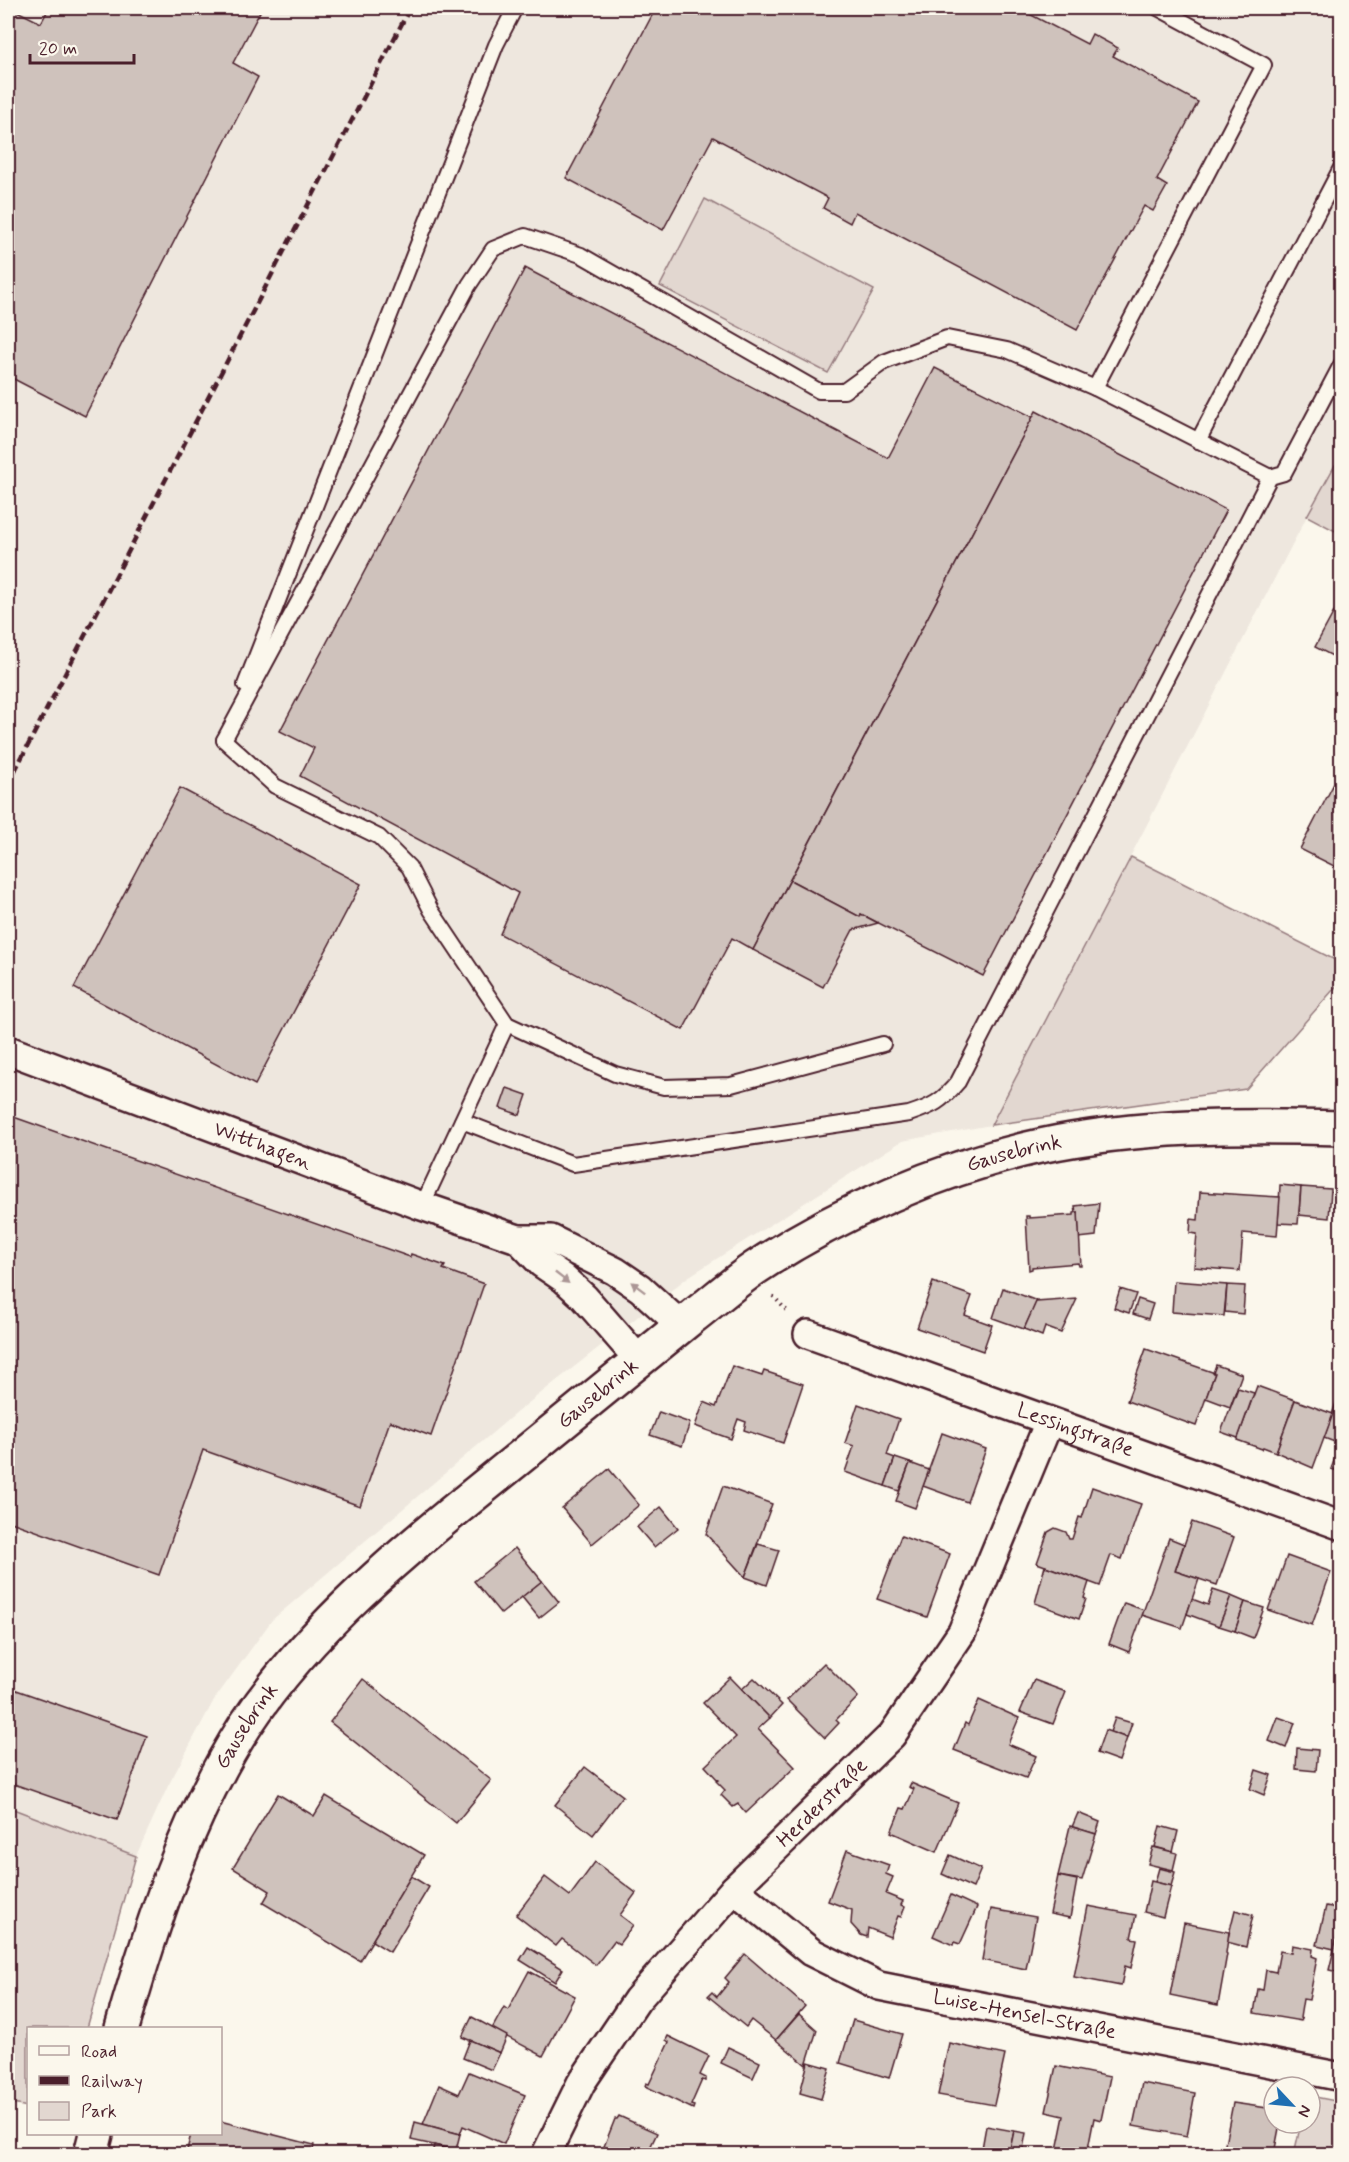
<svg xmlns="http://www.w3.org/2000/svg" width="1349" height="2162" font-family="Mynerve,sans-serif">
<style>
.built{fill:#eee7de}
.green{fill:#e2d7d0;stroke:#967b7e;stroke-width:1.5}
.building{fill:#cfc2bc;stroke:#4a1f2b;stroke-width:1.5}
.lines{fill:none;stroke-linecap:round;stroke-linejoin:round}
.lane-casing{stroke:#4a1f2b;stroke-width:18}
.street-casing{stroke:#4a1f2b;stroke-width:32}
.secondary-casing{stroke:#4a1f2b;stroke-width:38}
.path{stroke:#4a1f2b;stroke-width:4;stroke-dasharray:1.5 4.5;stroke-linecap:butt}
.lane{stroke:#fbf7ec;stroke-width:14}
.street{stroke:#fbf7ec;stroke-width:27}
.secondary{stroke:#fbf7ec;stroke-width:33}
.rail{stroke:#4a1f2b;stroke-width:4.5;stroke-dasharray:9 4.5;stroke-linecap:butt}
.oneway{fill:#ab9695}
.labels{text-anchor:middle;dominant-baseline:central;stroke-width:6;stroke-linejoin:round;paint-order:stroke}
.street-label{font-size:21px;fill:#4a1f2b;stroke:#fbf7ec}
</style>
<rect width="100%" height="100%" fill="#fbf7ec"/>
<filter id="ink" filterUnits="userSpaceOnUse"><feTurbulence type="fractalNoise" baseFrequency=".0167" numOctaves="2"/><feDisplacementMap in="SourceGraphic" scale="12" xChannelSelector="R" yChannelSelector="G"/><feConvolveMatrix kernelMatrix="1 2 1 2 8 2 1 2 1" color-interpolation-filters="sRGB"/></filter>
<g filter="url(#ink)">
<!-- built -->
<polygon class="built" points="8,8 1341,8 1341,462 1335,465 1307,516 991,1125 902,1141 688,1277 517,1412 272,1620 214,1700 168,1786 136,1856 8,1807"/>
<!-- green -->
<g class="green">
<polygon points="705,199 874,290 828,373 660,286"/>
<polygon points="1341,462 1341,534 1307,516 1335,465"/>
<polygon points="1131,857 1341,963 1341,981 1246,1089 991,1125"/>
<polygon points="8,1807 136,1856 87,2028 28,2028 28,2107 8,2103"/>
<polygon points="1310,2096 1341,2102 1341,2154 1294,2154 1301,2123 1310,2123"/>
</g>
<!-- building -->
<g class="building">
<polygon points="8,8 11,8 41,23 49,8 262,8 233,63 258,77 85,416 8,376"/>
<polygon points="656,8 1018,8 1087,44 1092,34 1118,48 1113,56 1198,102 1157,180 1167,186 1153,211 1144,206 1077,330 855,212 850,223 823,208 828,198 713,137 663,230 566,178"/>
<polygon points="525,268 888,458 935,368 1033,417 753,950 732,938 683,1030 500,934 518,893 300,776 314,748 280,731"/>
<polygon points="1036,411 1226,510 983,976 861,914 860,917 790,880"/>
<polygon points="1342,597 1342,661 1315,647"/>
<polygon points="1342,768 1342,870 1300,849"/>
<polygon points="180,788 361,884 255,1085 74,988"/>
<polygon points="790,880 860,917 861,914 878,923 853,930 823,987 753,950"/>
<polygon points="507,1088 527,1095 520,1115 500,1108"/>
<polygon points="8,1115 410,1257 411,1254 445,1266 443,1269 484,1284 431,1436 390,1421 360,1506 203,1450 159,1575 8,1521"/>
<polygon points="1280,1185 1301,1187 1298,1224 1278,1223"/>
<polygon points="1301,1187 1331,1189 1329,1218 1299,1215"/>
<polygon points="1200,1192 1280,1197 1277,1236 1243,1233 1240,1271 1194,1267 1197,1234 1190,1233 1191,1219 1198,1220"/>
<polygon points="1099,1203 1096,1236 1079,1238 1078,1212 1076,1213 1075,1206"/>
<polygon points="1078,1212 1081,1266 1079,1266 1078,1263 1032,1267 1032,1269 1029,1270 1026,1216 1029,1216 1029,1218 1074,1215 1074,1213"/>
<polygon points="1174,1281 1227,1285 1224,1316 1172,1312"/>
<polygon points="933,1282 972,1296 965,1315 992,1325 983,1351 917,1328"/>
<polygon points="1227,1285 1245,1286 1243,1314 1225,1312"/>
<polygon points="1003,1288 1037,1301 1024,1329 993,1318"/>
<polygon points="1120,1289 1136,1294 1129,1313 1114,1308"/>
<polygon points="1077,1299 1061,1333 1045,1327 1042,1336 1024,1329 1036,1302"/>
<polygon points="1138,1299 1153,1304 1148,1319 1133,1314"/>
<polygon points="1146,1349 1215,1373 1196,1426 1127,1401"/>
<polygon points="1216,1365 1242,1374 1230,1407 1206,1398 1215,1373 1213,1373"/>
<polygon points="732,1366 762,1376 764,1371 803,1384 783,1443 744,1430 746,1422 738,1419 731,1439 695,1426 704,1402 716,1407"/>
<polygon points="1257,1386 1295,1400 1276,1452 1263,1447 1262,1449 1237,1440"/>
<polygon points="1238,1388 1254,1393 1238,1438 1221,1432"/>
<polygon points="1339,1394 1342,1395 1340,1444 1324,1438"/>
<polygon points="1295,1400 1333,1414 1313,1468 1276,1452"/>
<polygon points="858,1404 899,1419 887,1455 895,1458 885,1486 845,1472 854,1446 845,1443"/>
<polygon points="659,1412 690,1423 682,1446 650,1435"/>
<polygon points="942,1433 986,1449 967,1502 923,1486"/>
<polygon points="1341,1442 1342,1442 1342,1472 1331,1469"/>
<polygon points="895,1458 910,1463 899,1491 885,1486"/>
<polygon points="910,1463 929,1470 915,1508 896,1501"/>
<polygon points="609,1469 639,1505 592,1544 562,1508"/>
<polygon points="723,1486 772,1504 745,1577 706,1534"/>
<polygon points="1092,1487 1141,1504 1122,1559 1111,1555 1100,1586 1037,1563 1048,1532 1055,1528 1066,1532 1069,1539 1072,1539 1079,1517 1082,1518"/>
<polygon points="661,1507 678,1528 654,1547 637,1527"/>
<polygon points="1192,1522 1234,1537 1217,1585 1175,1571"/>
<polygon points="901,1536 950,1554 927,1617 877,1599"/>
<polygon points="1169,1538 1184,1544 1175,1571 1199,1579 1182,1628 1142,1615"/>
<polygon points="758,1544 779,1550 767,1585 745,1577"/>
<polygon points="515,1548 542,1581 501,1614 474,1581"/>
<polygon points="1287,1556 1331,1572 1312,1625 1268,1610"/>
<polygon points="1045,1566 1089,1582 1084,1598 1086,1599 1079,1619 1035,1603"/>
<polygon points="542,1581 559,1602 539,1618 522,1597"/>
<polygon points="1213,1590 1231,1596 1219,1626 1187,1614 1192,1599 1208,1605"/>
<polygon points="1231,1596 1245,1602 1235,1631 1219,1626"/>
<polygon points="1245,1602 1264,1608 1253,1638 1235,1631"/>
<polygon points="1124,1603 1144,1610 1129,1652 1109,1644"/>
<polygon points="824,1663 858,1697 836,1720 839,1723 825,1738 787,1700"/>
<polygon points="730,1677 770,1718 758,1729 795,1767 746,1813 738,1804 733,1807 721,1795 725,1790 716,1781 718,1780 705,1766 736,1737 703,1703"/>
<polygon points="754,1678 782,1705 770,1718 742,1689"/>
<polygon points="363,1679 491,1780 456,1823 330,1722"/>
<polygon points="1034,1680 1066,1692 1053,1724 1020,1712"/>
<polygon points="8,1687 147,1736 117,1820 8,1782"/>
<polygon points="979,1700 1019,1718 1008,1744 1036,1756 1026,1778 954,1750 965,1723 968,1725"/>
<polygon points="1278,1717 1295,1723 1286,1748 1269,1741"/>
<polygon points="1115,1718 1132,1723 1127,1738 1110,1732"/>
<polygon points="1105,1730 1127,1738 1119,1761 1097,1753"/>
<polygon points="1297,1748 1318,1750 1316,1771 1296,1769"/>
<polygon points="585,1767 623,1796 593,1835 555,1805"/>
<polygon points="1256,1770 1271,1775 1264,1795 1250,1789"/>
<polygon points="911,1783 958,1803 937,1852 891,1832 901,1808 905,1809 914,1789 909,1787"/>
<polygon points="278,1794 314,1816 326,1796 424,1855 360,1961 263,1903 270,1891 233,1868"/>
<polygon points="1078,1813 1100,1822 1096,1834 1072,1827"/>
<polygon points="1070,1826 1096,1834 1082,1880 1058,1876"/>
<polygon points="1160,1826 1178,1831 1173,1852 1155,1847"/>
<polygon points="1153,1847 1177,1853 1173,1870 1148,1864"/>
<polygon points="847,1850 889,1865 886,1874 893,1877 886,1894 903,1901 901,1905 905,1907 901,1917 898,1916 890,1937 868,1928 867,1937 861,1935 851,1924 852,1910 828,1901"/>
<polygon points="950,1855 981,1869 973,1888 942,1874"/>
<polygon points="595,1862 636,1893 620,1915 633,1925 619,1944 614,1941 596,1965 562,1939 556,1946 516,1915 545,1877 570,1896"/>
<polygon points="1159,1868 1175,1872 1171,1886 1155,1882"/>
<polygon points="411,1876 429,1887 390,1952 372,1941"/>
<polygon points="1058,1876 1077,1880 1070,1918 1050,1914"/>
<polygon points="1151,1881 1171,1886 1163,1917 1144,1912"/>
<polygon points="951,1895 977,1907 960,1944 954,1942 953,1945 933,1936"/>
<polygon points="1088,1906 1136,1915 1131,1938 1137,1939 1131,1968 1125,1966 1121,1986 1074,1977"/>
<polygon points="1326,1906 1342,1909 1334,1949 1317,1945"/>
<polygon points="991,1909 1036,1917 1026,1969 982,1960"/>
<polygon points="1235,1910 1253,1915 1246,1947 1227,1942"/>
<polygon points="1342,1917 1342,1973 1329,1970"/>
<polygon points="1184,1923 1229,1932 1226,1953 1227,1954 1218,2005 1170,1995"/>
<polygon points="1292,1945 1313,1949 1312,1956 1317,1958 1309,2000 1303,1999 1300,2018 1302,2019 1301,2021 1254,2013 1258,1989 1263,1990 1266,1970 1276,1972 1280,1951 1291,1953"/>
<polygon points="528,1947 563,1969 555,1982 520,1960"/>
<polygon points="745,1954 805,2006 776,2040 751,2020 746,2027 708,1996 712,1992 717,1997 729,1982 725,1978"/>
<polygon points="529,1971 575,1996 543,2056 492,2029 504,2007 508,2010"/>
<polygon points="799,2014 817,2030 806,2065 776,2040"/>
<polygon points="472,2017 507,2036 500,2053 462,2037"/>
<polygon points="853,2020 902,2034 889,2078 840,2063"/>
<polygon points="668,2036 709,2056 700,2075 706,2078 706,2081 702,2080 691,2105 694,2106 693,2109 645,2086 646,2083 649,2084 669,2042 666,2040"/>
<polygon points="470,2040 500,2053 492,2070 463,2058"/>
<polygon points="949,2043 1005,2055 994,2105 938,2095"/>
<polygon points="728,2047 760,2062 753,2078 721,2063"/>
<polygon points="808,2062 830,2068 821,2099 800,2093"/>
<polygon points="1056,2066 1110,2077 1101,2120 1094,2118 1087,2154 1057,2150 1064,2116 1046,2112"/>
<polygon points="469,2072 525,2095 504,2144 463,2126 460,2134 423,2124 439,2085 459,2094"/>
<polygon points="1142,2083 1195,2093 1187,2136 1133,2126"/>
<polygon points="1233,2103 1274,2109 1274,2123 1280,2123 1274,2154 1219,2154 1221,2148 1224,2149"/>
<polygon points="619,2116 657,2133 647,2154 601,2154 615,2119 617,2119"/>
<polygon points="220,2121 314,2145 312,2154 186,2154 191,2134 220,2134"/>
<polygon points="415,2122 460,2134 456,2150 411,2140"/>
<polygon points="986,2126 1014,2131 1009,2154 981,2154"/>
<polygon points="1014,2131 1026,2133 1022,2154 1009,2154"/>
<polygon points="434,2145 462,2153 462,2154 432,2154"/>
</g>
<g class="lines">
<!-- lane casing -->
<g class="lane-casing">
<g id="lane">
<polyline points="1198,441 1342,166"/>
<polyline points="1270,477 1284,473 1342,363"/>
<polyline points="245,685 496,45 515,8"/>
<polyline points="224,740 469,285 493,249 525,236 581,255 819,391 844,391 884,362 947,338 1007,350 1095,388"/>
<polyline points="224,740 275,786 379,837 409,867 431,910 507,1024 615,1074 664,1087 731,1085 883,1044"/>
<path d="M462,1121L573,1164L909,1114C933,1106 941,1102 958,1082L1270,477L1095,388L1264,65L1158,8"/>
<polyline points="422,1206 507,1024"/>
</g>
</g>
<!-- street casing -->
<g class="street-casing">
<g id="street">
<path id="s1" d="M8,1050L422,1206L518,1239H551L615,1271L640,1288L682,1326"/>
<polyline points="518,1239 541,1263 563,1278 584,1297 639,1360"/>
<path id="s2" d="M808,1334L1342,1526"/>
<path id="s3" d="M734,1889L811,1952L879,1986L1342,2077"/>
<path id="s4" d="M546,2154L581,2083L637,2000L734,1889L892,1735L962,1632L1049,1422"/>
</g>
</g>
<!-- secondary casing -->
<g class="secondary-casing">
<g id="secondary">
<path id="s5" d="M122,2028C152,1924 186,1818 245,1726C322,1609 438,1525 545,1437C593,1398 642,1358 691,1318C712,1302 733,1283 755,1268C840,1212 940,1168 1040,1146C1139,1125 1241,1125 1342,1128"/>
<polyline points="91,2154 96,2134"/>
</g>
</g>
<!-- path -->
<polyline class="path" points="773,1296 788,1312"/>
<!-- lane -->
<use href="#lane" class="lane"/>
<!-- street -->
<use href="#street" class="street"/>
<!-- secondary -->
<use href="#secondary" class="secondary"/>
<!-- rail -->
<polyline class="rail" points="8,784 410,8"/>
</g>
<!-- one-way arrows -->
<defs><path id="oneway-solid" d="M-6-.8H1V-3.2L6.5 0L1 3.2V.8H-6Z" transform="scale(1.5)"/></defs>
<g class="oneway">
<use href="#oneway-solid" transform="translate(562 1278) rotate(38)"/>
<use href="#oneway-solid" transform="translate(638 1287) rotate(-143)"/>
</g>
</g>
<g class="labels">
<!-- street labels -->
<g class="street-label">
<text stroke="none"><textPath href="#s1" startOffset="272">Witthagen</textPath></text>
<text stroke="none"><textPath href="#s5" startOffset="1300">Gausebrink</textPath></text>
<text stroke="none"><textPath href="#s5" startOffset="814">Gausebrink</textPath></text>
<text stroke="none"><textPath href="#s2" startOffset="284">Lessingstraße</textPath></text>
<text stroke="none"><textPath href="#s5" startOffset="328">Gausebrink</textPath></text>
<text stroke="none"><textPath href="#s4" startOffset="450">Herderstraße</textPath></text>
<text stroke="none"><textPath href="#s3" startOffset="324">Luise-Hensel-Straße</textPath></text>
</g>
</g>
<!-- margin -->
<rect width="1349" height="2162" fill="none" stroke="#fbf7ec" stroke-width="30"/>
<rect x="15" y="15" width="1319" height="2132" fill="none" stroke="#4a1f2b" stroke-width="2" filter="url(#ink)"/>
<!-- legend -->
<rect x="27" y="2027" width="195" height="108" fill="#fbf7ec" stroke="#b4a19f" stroke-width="1.5"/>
<rect x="39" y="2046" width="30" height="9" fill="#fbf7ec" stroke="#b4a19f" stroke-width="1.5"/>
<text x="81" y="2057" font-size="18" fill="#4a1f2b">Road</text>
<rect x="39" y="2076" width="30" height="9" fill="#4a1f2b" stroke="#b4a19f" stroke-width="1.5"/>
<text x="81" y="2087" font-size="18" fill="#4a1f2b">Railway</text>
<rect x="39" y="2102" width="30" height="18" fill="#e2d7d0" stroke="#b4a19f" stroke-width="1.5"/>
<text x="81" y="2117" font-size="18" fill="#4a1f2b">Park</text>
<!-- north arrow -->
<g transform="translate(1292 2105) rotate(116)"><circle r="28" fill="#fbf7ec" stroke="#b4a19f" stroke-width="1.5"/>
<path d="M0-4.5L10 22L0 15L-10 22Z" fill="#1f6fb2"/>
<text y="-9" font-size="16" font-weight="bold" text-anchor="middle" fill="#4a1f2b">N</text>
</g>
<!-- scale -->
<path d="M30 54v9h104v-9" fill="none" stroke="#4a1f2b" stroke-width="3"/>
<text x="39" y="54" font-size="18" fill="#4a1f2b" stroke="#fbf7ec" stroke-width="4.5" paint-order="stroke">20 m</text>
</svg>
